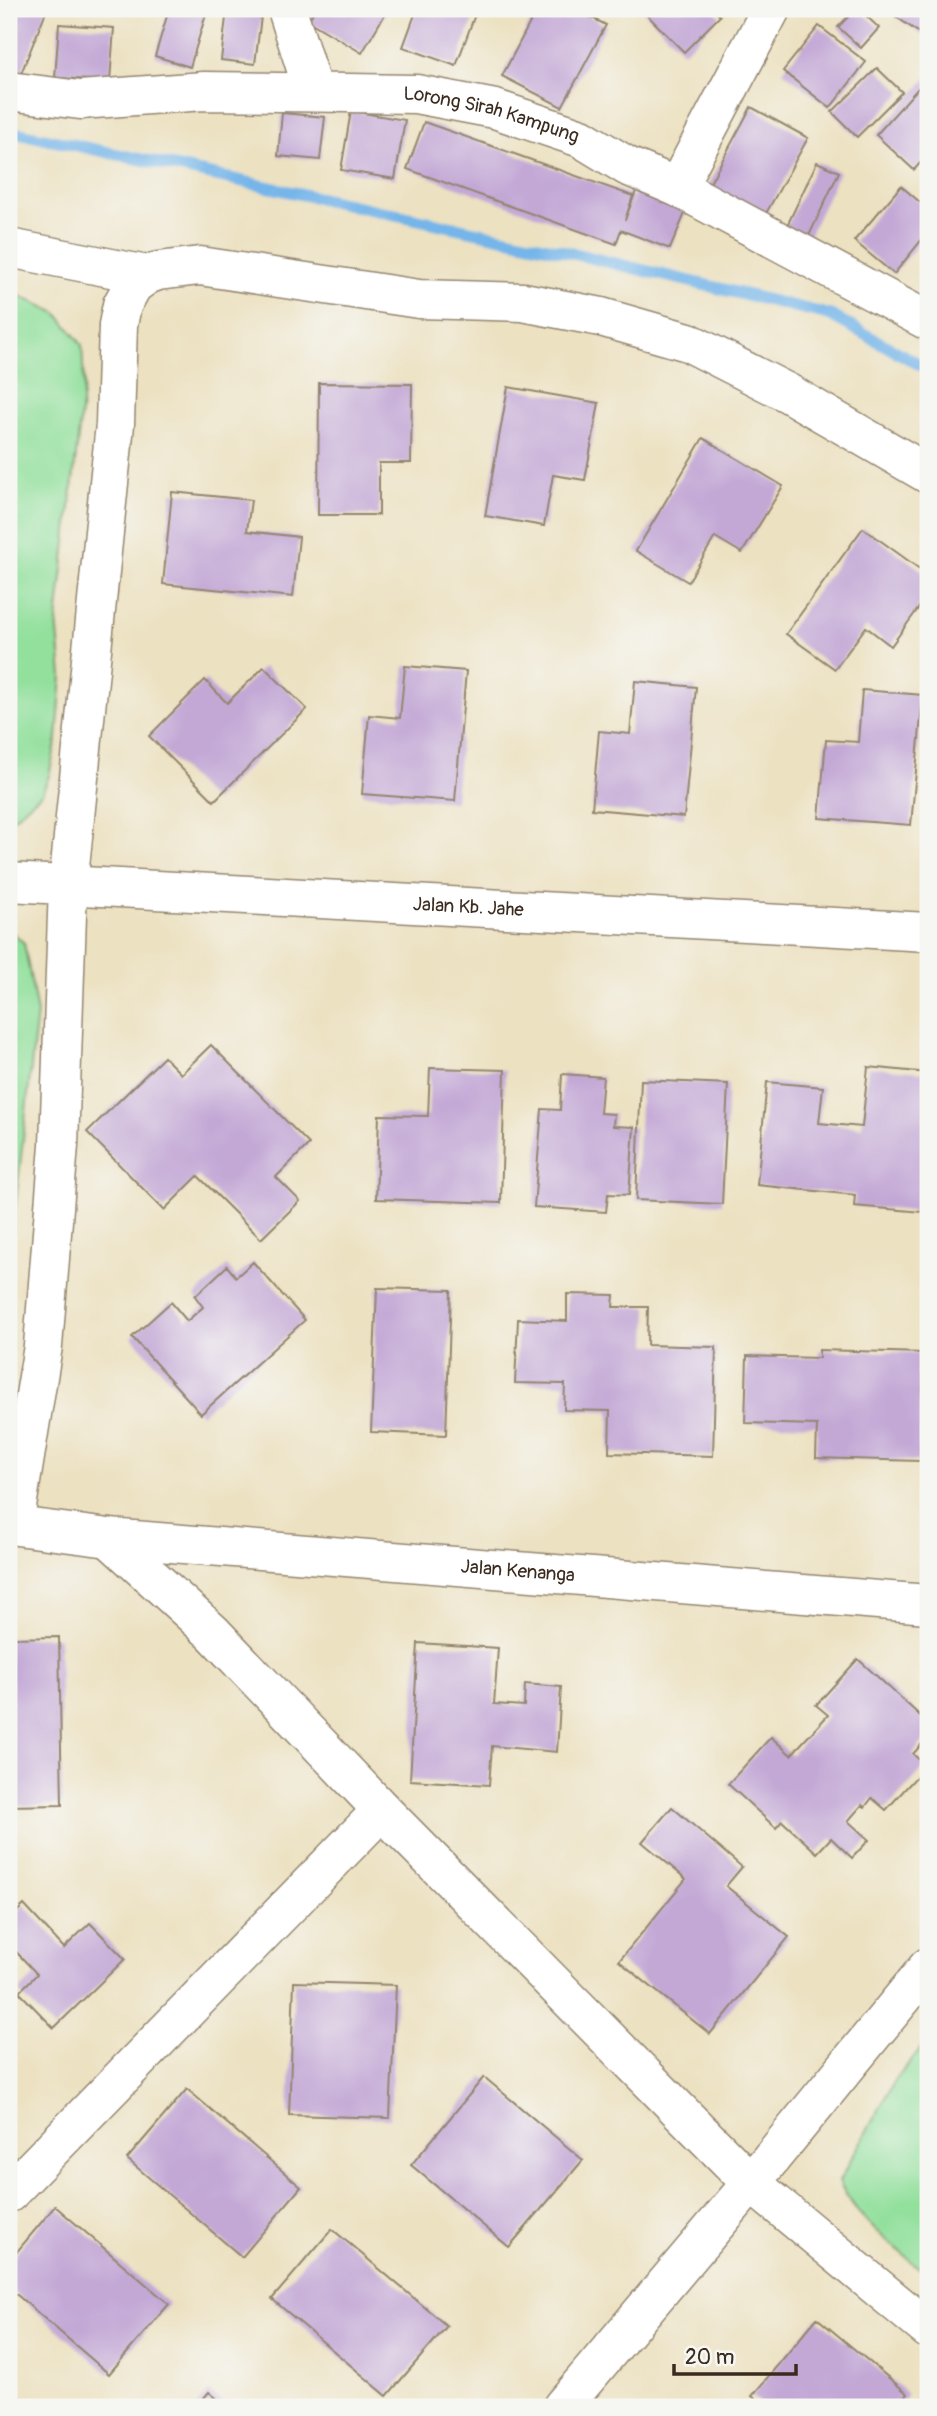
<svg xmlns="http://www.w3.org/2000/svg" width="937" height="2416" font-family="Pangolin,sans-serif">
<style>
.green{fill:#93e09d;stroke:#67855e;stroke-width:2}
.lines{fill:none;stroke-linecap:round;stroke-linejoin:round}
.stream{stroke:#75b5e9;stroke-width:12}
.building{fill:#c3a8d6}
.minor-casing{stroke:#948670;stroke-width:41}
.minor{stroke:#fff;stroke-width:38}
.labels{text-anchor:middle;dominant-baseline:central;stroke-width:5;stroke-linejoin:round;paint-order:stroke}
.street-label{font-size:19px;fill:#3b2a1e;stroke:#f6f6f2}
</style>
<rect width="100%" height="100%" fill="#f6f6f2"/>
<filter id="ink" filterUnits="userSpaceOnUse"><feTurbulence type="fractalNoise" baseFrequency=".0143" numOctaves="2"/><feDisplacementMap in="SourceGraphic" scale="14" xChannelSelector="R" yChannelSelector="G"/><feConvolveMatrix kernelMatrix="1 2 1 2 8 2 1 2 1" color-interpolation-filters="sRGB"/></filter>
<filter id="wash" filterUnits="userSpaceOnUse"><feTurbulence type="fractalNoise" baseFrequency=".00686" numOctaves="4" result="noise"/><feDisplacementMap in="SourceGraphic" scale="28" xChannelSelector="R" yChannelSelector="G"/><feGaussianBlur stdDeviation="1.57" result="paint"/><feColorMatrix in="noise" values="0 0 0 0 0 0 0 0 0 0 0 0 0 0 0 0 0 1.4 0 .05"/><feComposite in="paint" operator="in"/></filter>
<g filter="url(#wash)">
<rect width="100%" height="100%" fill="#ece1c1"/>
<!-- green -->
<g class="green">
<polygon points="9,293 22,297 57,313 82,345 84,385 57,620 62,676 57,738 49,776 42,793 9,822"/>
<polygon points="9,929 24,943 37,1013 9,1264"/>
<path d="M928,2040V2275C895,2247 857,2221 839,2181L896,2079Z"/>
</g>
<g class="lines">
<!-- stream -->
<polyline class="stream" points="9,131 546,247 830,315 928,369"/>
</g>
<g id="blocks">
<!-- building -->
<g class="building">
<polygon points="20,9 47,9 20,76 9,72 9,35"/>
<polygon points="169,9 198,9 207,11 190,67 155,56"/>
<polygon points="227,9 262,9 255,64 221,60"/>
<polygon points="315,9 388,9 362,53 308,21"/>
<polygon points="417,9 477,9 456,66 403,47"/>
<polygon points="537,9 575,9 606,25 562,107 502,76"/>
<polygon points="641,9 713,9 720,16 684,52"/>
<polygon points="856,9 859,9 879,28 861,48 838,27"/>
<polygon points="885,9 928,9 928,39"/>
<polygon points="59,24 114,28 110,81 55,78"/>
<polygon points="819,26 866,62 830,108 783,71"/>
<polygon points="877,68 902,92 857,137 832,112"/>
<polygon points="928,77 928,154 914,170 876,135"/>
<polygon points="751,107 808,138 759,226 703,196"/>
<polygon points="351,111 405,120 395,179 341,170"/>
<polygon points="282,113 325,117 320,160 278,156"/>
<polygon points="424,122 633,196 625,220 636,191 686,211 670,249 621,230 616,244 407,169"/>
<polygon points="817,162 839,172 807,240 785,230"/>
<polygon points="901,186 928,209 928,232 894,274 854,241"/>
<polygon points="319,383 412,384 411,463 379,463 379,515 318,515"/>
<polygon points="508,387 599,403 585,480 553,475 544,526 485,516"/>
<polygon points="703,438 783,486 742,553 715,537 688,582 636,551"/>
<polygon points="172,492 251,500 247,531 299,537 293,597 163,584"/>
<polygon points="863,528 928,575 928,595 891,646 866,627 835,669 786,634"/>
<polygon points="405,666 466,671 455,801 362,794 369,715 400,718"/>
<polygon points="264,667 307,709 214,801 149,736 205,680 227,703"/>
<polygon points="635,681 696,687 684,817 592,809 599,731 630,734"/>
<polygon points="862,690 923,695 911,825 819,818 826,740 858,742"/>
<polygon points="211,1045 309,1144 276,1177 300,1201 261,1239 198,1176 164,1210 87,1132 164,1057 181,1074"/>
<polygon points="868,1067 928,1073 928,1159 923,1212 854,1206 855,1195 757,1185 767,1082 823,1087 819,1123 862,1127"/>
<polygon points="430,1068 505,1070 501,1203 376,1199 379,1115 428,1116"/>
<polygon points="562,1074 603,1077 600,1113 614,1114 613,1126 634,1127 629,1195 608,1194 606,1212 534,1207 542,1109 560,1110"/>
<polygon points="641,1080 728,1084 722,1204 636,1200"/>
<polygon points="253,1262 305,1320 201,1414 132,1337 171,1302 187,1321 203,1307 195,1296 227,1266 236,1277"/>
<polygon points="377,1288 451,1290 446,1435 371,1432"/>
<polygon points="567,1294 614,1295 613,1307 648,1307 647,1345 716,1347 713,1456 609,1453 610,1411 564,1410 565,1384 515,1383 518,1319 567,1321"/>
<polygon points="819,1350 924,1353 920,1461 816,1458 817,1425 745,1423 747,1356 819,1358"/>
<polygon points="59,1637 62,1805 9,1806 9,1638"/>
<polygon points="418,1643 498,1648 494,1704 524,1706 525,1684 561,1687 557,1752 492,1746 489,1785 410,1780"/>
<polygon points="858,1659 928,1723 928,1737 913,1754 926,1766 886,1810 872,1798 865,1807 862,1805 848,1821 869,1840 852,1858 831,1838 817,1853 782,1821 776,1828 728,1784 771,1737 791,1755 828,1715 816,1705"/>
<polygon points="672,1807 742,1867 726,1886 789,1937 710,2034 619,1961 686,1879 642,1842"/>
<polygon points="24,1905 64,1948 90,1923 125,1959 54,2028 19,1992 37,1974 9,1944 9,1919"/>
<polygon points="294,1982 396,1985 390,2118 289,2115"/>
<polygon points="484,2077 583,2160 509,2247 411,2165"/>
<polygon points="187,2089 301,2187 242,2257 127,2159"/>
<polygon points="55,2206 169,2304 109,2374 9,2288 9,2261"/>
<polygon points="332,2229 447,2326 387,2396 272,2299"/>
<polygon points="817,2318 908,2394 898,2407 766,2407 752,2396"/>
<polygon points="209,2392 227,2407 196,2407"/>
</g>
</g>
</g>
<g filter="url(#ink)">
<use href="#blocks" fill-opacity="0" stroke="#948670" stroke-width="2"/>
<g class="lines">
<!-- minor casing -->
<g class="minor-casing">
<g id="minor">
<polyline points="287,9 313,91"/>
<path id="s1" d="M9,91L80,100L204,91L416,94L495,109L581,138L627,166L677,187L928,321"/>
<polyline points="677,187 771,9"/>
<polyline points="9,248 147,275"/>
<path id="s2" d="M9,882L928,932"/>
<path id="s3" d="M9,1525L109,1538L928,1604"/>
<polyline points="14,1525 43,1346 59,1145 68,886 115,424 118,325 122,305 133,285 147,275 158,271 200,266 419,299 523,302 601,317 688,342 788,393 928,474"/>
<polyline points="109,1538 213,1633 382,1810 751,2183 928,2329"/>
<polyline points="9,2193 382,1810"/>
<polyline points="562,2407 751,2183 928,1967"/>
</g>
</g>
<!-- minor -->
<use href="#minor" class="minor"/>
</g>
</g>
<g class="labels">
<!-- street labels -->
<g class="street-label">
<text stroke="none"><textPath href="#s1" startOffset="486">Lorong Sirah Kampung</textPath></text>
<text stroke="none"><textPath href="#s2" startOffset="460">Jalan Kb. Jahe</textPath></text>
<text stroke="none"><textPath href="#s3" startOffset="511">Jalan Kenanga</textPath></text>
</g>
</g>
<!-- margin -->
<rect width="937" height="2416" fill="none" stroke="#f6f6f2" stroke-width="35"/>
<!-- scale -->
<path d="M674 2364v10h122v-10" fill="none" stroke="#3b2a1e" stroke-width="3.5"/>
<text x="685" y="2364" font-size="21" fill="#3b2a1e" stroke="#f6f6f2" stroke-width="5" paint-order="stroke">20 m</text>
</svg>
